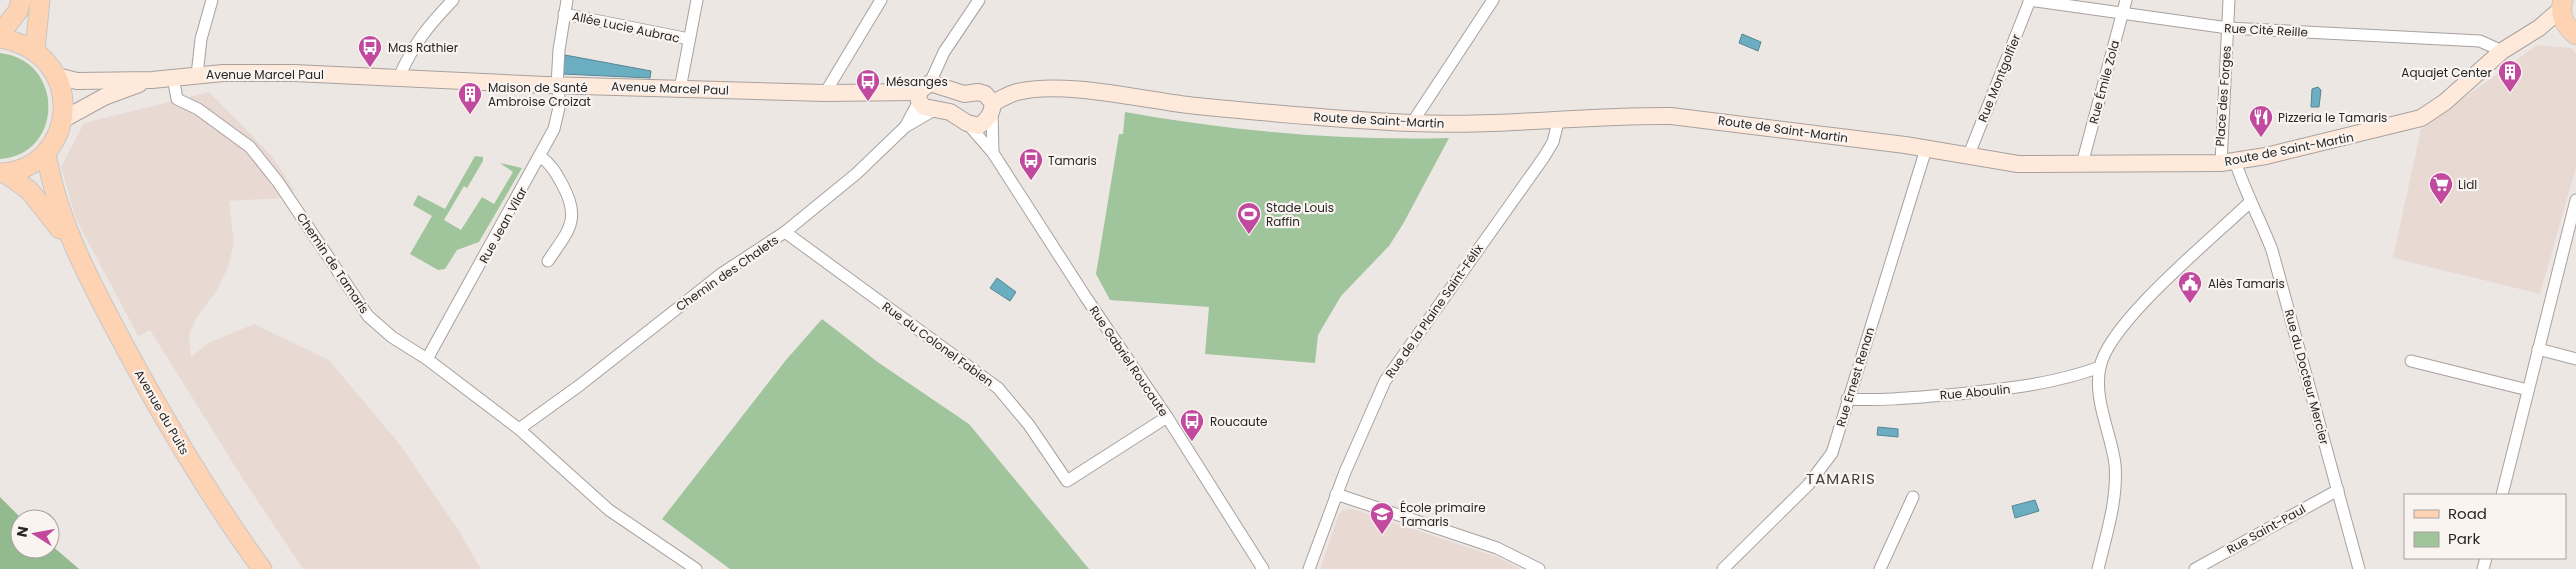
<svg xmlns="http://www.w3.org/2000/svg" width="2576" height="569" font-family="Poppins,sans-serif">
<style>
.built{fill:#e8dad3}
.green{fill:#a0c59c}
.forest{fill:#93b98e}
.water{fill:#6baec1;stroke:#578692}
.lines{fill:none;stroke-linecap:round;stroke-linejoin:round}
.street-casing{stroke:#a7a19f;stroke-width:13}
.secondary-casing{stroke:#a7a19f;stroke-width:18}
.primary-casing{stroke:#c7c7c7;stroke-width:21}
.street{stroke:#fff;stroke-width:11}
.secondary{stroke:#fee9da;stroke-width:16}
.primary{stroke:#fdd3b4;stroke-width:19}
.labels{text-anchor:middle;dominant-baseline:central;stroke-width:4.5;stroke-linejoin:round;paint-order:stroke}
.street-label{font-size:12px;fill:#292726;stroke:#faf4f1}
.poi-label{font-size:12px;fill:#292726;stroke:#faf4f1;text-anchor:start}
.quarter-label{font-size:15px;letter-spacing:1px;fill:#45403d;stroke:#faf4f1}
</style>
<rect width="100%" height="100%" fill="#ede7e4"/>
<!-- built -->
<g class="built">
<polygon points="2537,45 2571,48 2576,53 2576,167 2540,294 2393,258 2421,129"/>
<polygon points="209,92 273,157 294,190 283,198 229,201 234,243 228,267 217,290 196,319 189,335 191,357 208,343 254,324 329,360 401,446 459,531 481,569 303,569 243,479 150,330 138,336 76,219 61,167 84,123"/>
<polygon points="1353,509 1497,557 1520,569 1320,569 1339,514 1343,510"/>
</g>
<!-- green -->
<g class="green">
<path d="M0,53C65,60 64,155 0,159Z"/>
<path d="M1125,112C1232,131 1340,141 1449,138L1403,224L1389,246L1341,296L1318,335L1315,363L1205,354L1209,307L1110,300L1096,274L1119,134H1123Z"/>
<polygon points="475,156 483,157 483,161 467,188 464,186 444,220 461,230 482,197 494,204 513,172 500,163 522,168 479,242 457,250 445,269 438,270 410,254 432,216 413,205 418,195 445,209"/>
<polygon points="822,319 879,363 969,424 1089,569 730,569 662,519 786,360"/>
</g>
<!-- forest -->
<polygon class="forest" points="0,497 22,519 20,519 20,549 50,549 50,544 79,569 0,569"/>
<!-- water -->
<g class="water">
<polygon points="1742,34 1761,42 1758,51 1739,43"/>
<polygon points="565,55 651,71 650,78 563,74"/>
<polygon points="2318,87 2321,90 2319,107 2311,107 2312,89"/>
<polygon points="997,278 1016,292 1010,301 990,288"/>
<polygon points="1878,427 1898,429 1898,437 1877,435"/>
<polygon points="2035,500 2039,511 2015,518 2012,506"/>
</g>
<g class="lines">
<!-- street casing -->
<g class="street-casing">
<g id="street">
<polyline points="2029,0 2228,28 2480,41 2502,51"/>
<polyline points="564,14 689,39"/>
<polyline points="197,75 201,39 212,0"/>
<polyline points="173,77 177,99 198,109 250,147 278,182 368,316 392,337 427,359 519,429 609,510 696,569"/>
<path d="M399,77C414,43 428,26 453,0"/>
<polyline points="930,83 944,52 979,0"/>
<polyline points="680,89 697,0"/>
<polyline points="825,93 881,0"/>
<polyline points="919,101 905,127 936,109"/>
<polyline points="992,113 993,153"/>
<polyline points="967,123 993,153 1085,296 1167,417 1263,569"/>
<polyline points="1412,123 1493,0"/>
<path d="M541,157C551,164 556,173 562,184C582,220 568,231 548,261"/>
<polyline points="1968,157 2030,0"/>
<path d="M2235,161C2245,192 2260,219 2272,250L2359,569"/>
<polyline points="2221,163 2229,0"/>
<polyline points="2082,164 2126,0"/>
<polyline points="785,232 998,388 1029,425 1067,481 1167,417"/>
<polyline points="2538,349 2576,359"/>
<polyline points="427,359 554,129 560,103 557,85 559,50 567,0"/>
<polyline points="2411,361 2528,390"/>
<path d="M1847,399C1885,401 1920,397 1958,394C2006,389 2054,384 2100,367"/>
<polyline points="519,429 580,385 721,274 785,232 856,174 905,127"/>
<polyline points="1336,494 1497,548 1539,569"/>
<polyline points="2502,495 2576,200"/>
<polyline points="1309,569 1345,472 1385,381 1544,157 1553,142 1558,122"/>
<polyline points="1723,569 1808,485 1832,453 1926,149"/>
<polyline points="1880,569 1913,497"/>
<path d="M2098,569C2106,535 2118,500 2115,464C2111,433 2093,399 2100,367C2109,322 2214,237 2250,202"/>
<polyline points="2195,569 2338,490"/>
<polyline points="2483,569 2486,558"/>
</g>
</g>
<!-- secondary casing -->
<g class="secondary-casing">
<g id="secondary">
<polyline points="57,76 77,81 152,80 223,73 294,73 546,85 825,93 918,92"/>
<path d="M930,83L964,94L978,92L985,94L993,103C992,114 988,119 979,126L967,123L950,112L924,107L919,101L918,92Z"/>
<path d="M993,103C1001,99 1009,94 1017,92C1066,80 1146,101 1197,106C1268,113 1340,120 1411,123C1498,127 1585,115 1671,116L1905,145L2018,164L2221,163L2266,156L2421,118L2445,102L2502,51L2539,28L2560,10"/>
<polyline points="62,120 104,97 139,84"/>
</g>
</g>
<!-- primary casing -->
<g class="primary-casing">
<g id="primary">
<path d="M2563,0C2559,15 2564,25 2576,35"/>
<polyline points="0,34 18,11 21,0"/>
<path d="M0,38C91,54 77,170 0,173"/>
<polyline points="35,50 40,0"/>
<path d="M46,152C57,222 92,285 125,347C166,423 211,499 262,569"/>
<polyline points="5,173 29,190 60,229"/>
</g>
</g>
<!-- street -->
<use href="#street" class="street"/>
<!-- secondary -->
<use href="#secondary" class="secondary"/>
<!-- primary -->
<use href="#primary" class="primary"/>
</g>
<!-- icons -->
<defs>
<g id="bus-pin" transform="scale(1.25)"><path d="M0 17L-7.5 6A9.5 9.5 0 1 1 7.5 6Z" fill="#c1499e" stroke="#faf4f1"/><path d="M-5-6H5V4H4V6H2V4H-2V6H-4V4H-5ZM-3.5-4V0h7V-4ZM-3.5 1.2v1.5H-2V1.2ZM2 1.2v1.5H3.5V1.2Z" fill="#fff"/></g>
<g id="building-pin" transform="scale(1.25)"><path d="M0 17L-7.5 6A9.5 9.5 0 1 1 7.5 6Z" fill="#c1499e" stroke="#faf4f1"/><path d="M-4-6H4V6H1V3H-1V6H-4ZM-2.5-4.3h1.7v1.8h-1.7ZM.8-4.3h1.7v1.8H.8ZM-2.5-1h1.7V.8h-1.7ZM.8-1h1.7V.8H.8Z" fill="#fff"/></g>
<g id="restaurant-pin" transform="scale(1.25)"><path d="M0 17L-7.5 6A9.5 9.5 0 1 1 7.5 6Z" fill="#c1499e" stroke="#faf4f1"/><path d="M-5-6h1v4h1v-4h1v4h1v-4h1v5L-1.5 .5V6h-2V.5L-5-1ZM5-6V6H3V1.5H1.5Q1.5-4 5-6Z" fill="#fff"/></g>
<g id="supermarket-pin" transform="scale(1.25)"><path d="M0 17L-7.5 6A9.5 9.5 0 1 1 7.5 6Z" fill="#c1499e" stroke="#faf4f1"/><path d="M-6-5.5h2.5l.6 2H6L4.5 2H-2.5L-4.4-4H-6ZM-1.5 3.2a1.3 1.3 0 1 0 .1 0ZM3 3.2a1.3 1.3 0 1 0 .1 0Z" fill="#fff"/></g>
<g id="stadium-pin" transform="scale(1.25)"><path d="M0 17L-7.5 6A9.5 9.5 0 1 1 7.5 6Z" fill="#c1499e" stroke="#faf4f1"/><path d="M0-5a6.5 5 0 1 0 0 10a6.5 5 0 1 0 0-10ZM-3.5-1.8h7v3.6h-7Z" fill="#fff"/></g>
<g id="civic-pin" transform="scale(1.25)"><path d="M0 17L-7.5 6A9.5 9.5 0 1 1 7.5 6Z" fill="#c1499e" stroke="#faf4f1"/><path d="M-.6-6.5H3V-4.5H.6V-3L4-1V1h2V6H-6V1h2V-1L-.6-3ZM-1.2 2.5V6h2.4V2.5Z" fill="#fff"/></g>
<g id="school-pin" transform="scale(1.25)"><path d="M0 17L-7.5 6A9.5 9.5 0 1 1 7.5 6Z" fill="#c1499e" stroke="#faf4f1"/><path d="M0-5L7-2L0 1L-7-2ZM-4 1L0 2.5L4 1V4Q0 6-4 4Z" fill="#fff"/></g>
</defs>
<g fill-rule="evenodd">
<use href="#bus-pin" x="370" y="47"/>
<use href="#building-pin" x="2510" y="72"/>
<use href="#bus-pin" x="868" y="81"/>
<use href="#building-pin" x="470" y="94"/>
<use href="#restaurant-pin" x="2261" y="117"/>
<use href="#bus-pin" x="1031" y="160"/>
<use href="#supermarket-pin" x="2441" y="184"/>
<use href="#stadium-pin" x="1249" y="214"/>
<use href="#civic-pin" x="2190" y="283"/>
<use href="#bus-pin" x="1192" y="421"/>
<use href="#school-pin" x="1382" y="514"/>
</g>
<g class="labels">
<!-- street labels -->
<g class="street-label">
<text transform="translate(626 27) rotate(12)">Allée Lucie Aubrac</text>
<text transform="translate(2266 30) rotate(3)">Rue Cité Reille</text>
<text x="265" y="74">Avenue Marcel Paul</text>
<text transform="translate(1999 78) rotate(-68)">Rue Montgolfier</text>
<text transform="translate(2104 82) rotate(-75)">Rue Émile Zola</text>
<text transform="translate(670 88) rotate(2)">Avenue Marcel Paul</text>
<text transform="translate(2223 96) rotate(-86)">Place des Forges</text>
<text transform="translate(1379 120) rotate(3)">Route de Saint-Martin</text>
<text transform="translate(1783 129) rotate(8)">Route de Saint-Martin</text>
<text transform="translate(2289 149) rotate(-11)">Route de Saint-Martin</text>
<text transform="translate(503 225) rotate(-61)">Rue Jean Vilar</text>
<text transform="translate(333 263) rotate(56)">Chemin de Tamaris</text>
<text transform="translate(727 273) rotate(-35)">Chemin des Chalets</text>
<text transform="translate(1434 311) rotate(-55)">Rue de la Plaine Saint-Félix</text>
<text transform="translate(938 344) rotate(36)">Rue du Colonel Fabien</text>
<text transform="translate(1129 361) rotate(56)">Rue Gabriel Roucaute</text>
<text transform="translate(1855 377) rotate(-73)">Rue Ernest Renan</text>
<text transform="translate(2307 377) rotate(75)">Rue du Docteur Mercier</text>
<text transform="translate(1975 392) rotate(-5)">Rue Aboulin</text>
<text transform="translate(162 412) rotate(60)">Avenue du Puits</text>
<text transform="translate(2266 529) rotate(-29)">Rue Saint-Paul</text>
</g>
<!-- poi labels -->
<g class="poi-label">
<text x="388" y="47">Mas Rathier</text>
<text x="2492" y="72" text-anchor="end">Aquajet Center</text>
<text x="886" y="81">Mésanges</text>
<text x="488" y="87">Maison de Santé<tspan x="488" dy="14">Ambroise Croizat</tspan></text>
<text x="2278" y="117">Pizzeria le Tamaris</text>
<text x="1048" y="160">Tamaris</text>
<text x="2458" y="184">Lidl</text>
<text x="1266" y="207">Stade Louis<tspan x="1266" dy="14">Raffin</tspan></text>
<text x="2208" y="283">Alès Tamaris</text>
<text x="1210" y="421">Roucaute</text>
<text x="1400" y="507">École primaire<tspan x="1400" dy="14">Tamaris</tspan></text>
</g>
<!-- quarter labels -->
<g class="quarter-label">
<text x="1841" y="478">TAMARIS</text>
</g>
</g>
<!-- legend -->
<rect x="2404" y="494" width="162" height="65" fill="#faf4f1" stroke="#a6a2a0"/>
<rect x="2414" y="510" width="25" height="8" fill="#fdd3b4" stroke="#a6a2a0"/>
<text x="2448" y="519" font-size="15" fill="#292726">Road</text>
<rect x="2414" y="532" width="25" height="15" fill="#a0c59c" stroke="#a6a2a0"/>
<text x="2448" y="544" font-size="15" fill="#292726">Park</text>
<!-- north arrow -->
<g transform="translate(35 534) rotate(281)"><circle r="24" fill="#faf4f1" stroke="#a6a2a0"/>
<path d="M0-4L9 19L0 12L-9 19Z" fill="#c1499e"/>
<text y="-8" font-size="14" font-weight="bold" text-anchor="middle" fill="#292726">N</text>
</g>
</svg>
